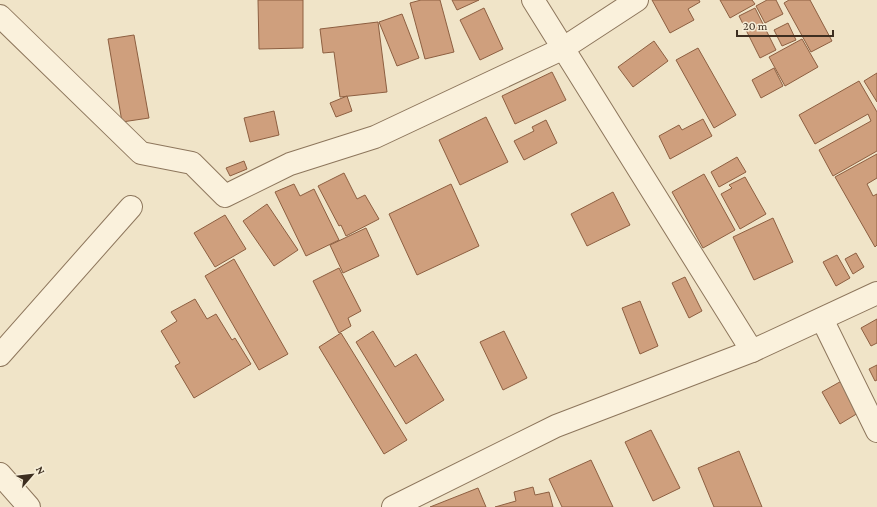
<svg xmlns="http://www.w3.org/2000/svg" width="877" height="507" font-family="'Crimson Pro',serif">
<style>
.building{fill:#cf9f7d;stroke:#8d5f41}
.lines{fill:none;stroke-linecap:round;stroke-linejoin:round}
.minor-casing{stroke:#8d765c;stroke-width:24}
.minor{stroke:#faf1dc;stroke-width:22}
</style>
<rect width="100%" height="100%" fill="#f0e4c8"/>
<!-- building -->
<g class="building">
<polygon points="258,0 303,0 303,48 259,49"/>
<polygon points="421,0 440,0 454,52 425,59 410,3"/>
<polygon points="452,0 479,0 457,10"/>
<polygon points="652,0 699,0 700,2 688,9 694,20 670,33"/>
<polygon points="720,0 752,0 755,4 730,18"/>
<polygon points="767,0 776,0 783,14 765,23 756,6"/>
<polygon points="789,0 810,0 832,41 811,52 784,3"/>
<polygon points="484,8 503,49 480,60 460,20"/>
<polygon points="755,8 776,50 760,58 739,16"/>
<polygon points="402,14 419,58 397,66 379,22"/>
<polygon points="378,22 387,92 340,97 334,52 323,53 320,29"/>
<polygon points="788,23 796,40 782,46 774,30"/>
<polygon points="134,35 149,118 122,122 108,39"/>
<polygon points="802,39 818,67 785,86 769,57"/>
<polygon points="654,41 668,61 633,87 618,67"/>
<polygon points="698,48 736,115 714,128 676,60"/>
<polygon points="774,68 783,86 761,98 752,80"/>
<polygon points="552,72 566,100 515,124 502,96"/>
<polygon points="877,73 877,102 864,81"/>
<polygon points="859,81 877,112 877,151 833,176 819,150 871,121 868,114 815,144 799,115"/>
<polygon points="347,96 352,111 336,117 330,103"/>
<polygon points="274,111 279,135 250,142 244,118"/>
<polygon points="486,117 508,162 460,185 439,140"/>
<polygon points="703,119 712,136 670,159 659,136 679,125 682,130"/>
<polygon points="546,120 557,143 524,160 514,141 534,131 532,127"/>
<polygon points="877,154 877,178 867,184 873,196 877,194 877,245 875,247 835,177"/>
<polygon points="737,157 746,172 719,187 711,172"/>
<polygon points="244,161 247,169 230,176 226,168"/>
<polygon points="344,173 357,199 365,195 379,219 346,236 341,225 339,226 318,186"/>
<polygon points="704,174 735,230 703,248 672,192"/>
<polygon points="745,177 766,214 740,229 721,194 732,188 729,185"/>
<polygon points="294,184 300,196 314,189 339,240 306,256 275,192"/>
<polygon points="451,184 479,246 417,275 389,214"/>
<polygon points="613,192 630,225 587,246 571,214"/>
<polygon points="267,204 298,250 274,266 243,221"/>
<polygon points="225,215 246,249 215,267 194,233"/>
<polygon points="773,218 793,262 754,280 733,237"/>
<polygon points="366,228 379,256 343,273 330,245"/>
<polygon points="856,253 864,267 853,274 845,259"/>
<polygon points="837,255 850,278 836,286 823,262"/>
<polygon points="234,259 288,354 259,370 205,276"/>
<polygon points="339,268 361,311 348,318 351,326 339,333 313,281"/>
<polygon points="685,277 702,311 689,318 672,283"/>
<polygon points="195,299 207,319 216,314 232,340 235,338 251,364 194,398 175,366 180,363 161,331 177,321 171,312"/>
<polygon points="640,301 658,346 640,354 622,308"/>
<polygon points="877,319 877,343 871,346 861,328"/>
<polygon points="373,331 395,367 416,354 444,400 406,424 356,342"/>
<polygon points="504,331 527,378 503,390 480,342"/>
<polygon points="341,333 407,440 384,454 319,347"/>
<polygon points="877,365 877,380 875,381 869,369"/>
<polygon points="845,379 863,410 840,424 822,392"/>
<polygon points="651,430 680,488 653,501 625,442"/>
<polygon points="739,451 762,507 714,507 698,468"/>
<polygon points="591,460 613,507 562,507 549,479"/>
<polygon points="533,487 535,495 549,492 553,507 495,507 516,501 514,492"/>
<polygon points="478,488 486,507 430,507"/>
</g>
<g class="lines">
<!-- minor casing -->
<g class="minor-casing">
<g id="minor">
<polyline points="533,0 752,351"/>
<polyline points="0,16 141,153 192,163 225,196 290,164 375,137 562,49 637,0"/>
<polyline points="822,319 877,431"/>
<polyline points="0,355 131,207"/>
<polyline points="0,474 29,507"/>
<polyline points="393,507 556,426 752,351 877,293"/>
</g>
</g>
<!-- minor -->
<use href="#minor" class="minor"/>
</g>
<!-- north arrow -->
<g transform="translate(32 475) rotate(62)" stroke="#f7eed8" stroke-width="3" paint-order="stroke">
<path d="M0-3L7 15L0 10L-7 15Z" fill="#3d2e20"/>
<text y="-6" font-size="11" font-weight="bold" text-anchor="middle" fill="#3d2e20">N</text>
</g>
<!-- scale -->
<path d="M737 30v6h96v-6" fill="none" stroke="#3d2e20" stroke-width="2"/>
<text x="743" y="30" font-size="12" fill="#3d2e20" stroke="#f7eed8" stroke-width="3" paint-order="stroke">20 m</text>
</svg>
